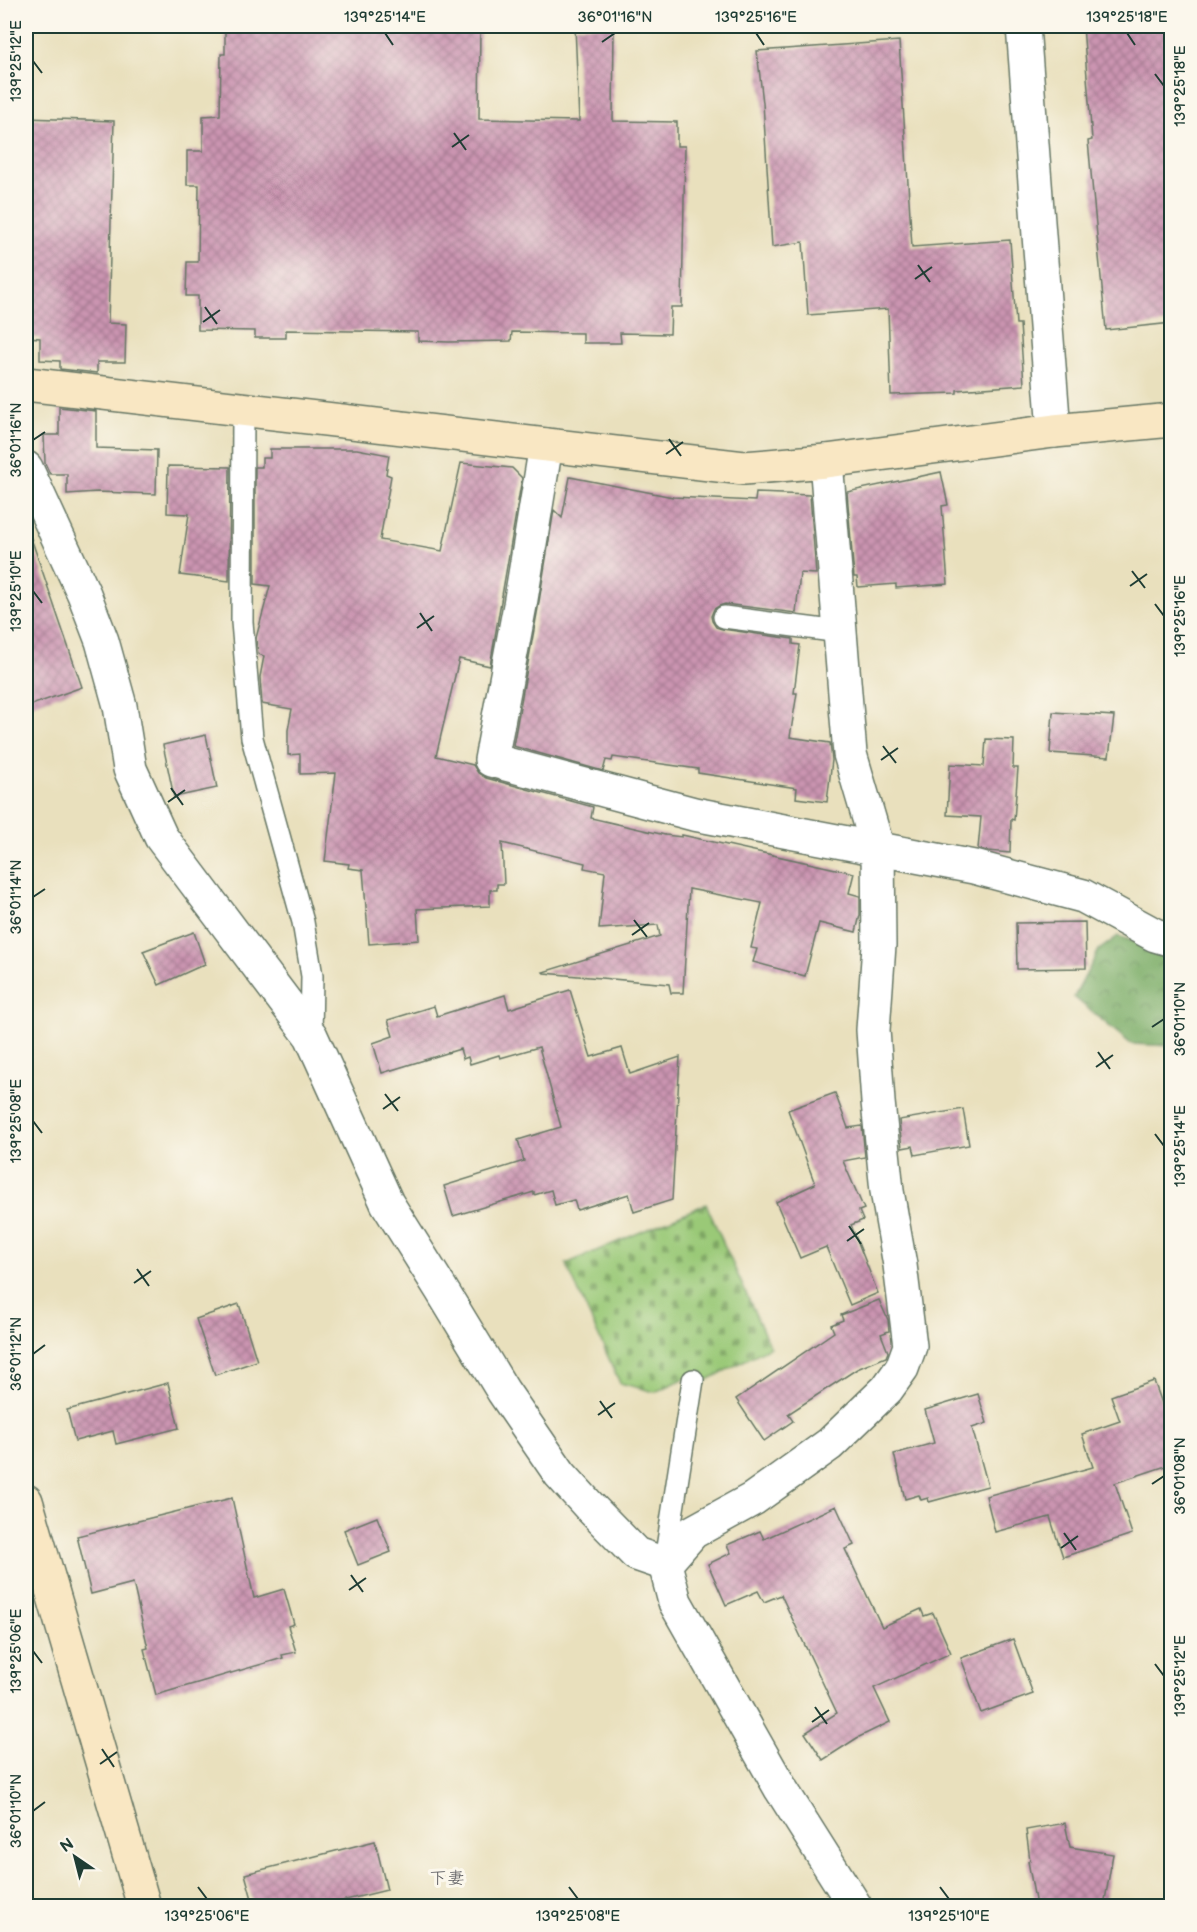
<svg xmlns="http://www.w3.org/2000/svg" width="1197" height="1932" font-family="'Balsamiq Sans','Klee One',sans-serif">
<style>
.forest{fill:url(#forest-crowns);stroke:#4d754e;stroke-width:1.5}
.cemetery{fill:url(#cemetery-stones);stroke:#5c8356;stroke-width:1.5}
.building{fill:url(#building-cross-hatch)}
.lines{fill:none;stroke-linecap:round;stroke-linejoin:round}
.lane-casing{stroke:#667664;stroke-width:24}
.street-casing{stroke:#667664;stroke-width:36}
.secondary-casing{stroke:#667664;stroke-width:36}
.lane{stroke:#fff;stroke-width:21}
.street{stroke:#fff;stroke-width:33}
.secondary{stroke:#f9e7c3;stroke-width:33}
.ticks{fill:none;stroke:#1f3d34;stroke-width:2}
.labels{text-anchor:middle;dominant-baseline:central;stroke-width:6;stroke-linejoin:round;paint-order:stroke}
.neighbourhood-label{font-size:18px;fill:#5b5b60;stroke:#fbf7ec}
.neatline{fill:none;stroke:#1f3d34;stroke-width:2}
.ticks-label{font-size:15px;text-anchor:middle;fill:#1f3d34}
</style>
<defs>
<pattern id="forest-crowns" width="20" height="18" patternUnits="userSpaceOnUse" patternTransform="scale(1.5)"><rect width="20" height="18" fill="#7bad68"/><path d="M2 6a3 3 0 1 1 6 0M12 15a3 3 0 1 1 6 0" fill="none" stroke="#648e56"/></pattern>
<pattern id="cemetery-stones" width="16" height="16" patternUnits="userSpaceOnUse" patternTransform="scale(1.5)"><rect width="16" height="16" fill="#9ac977"/><path d="M2 7V4a2 2 0 0 1 4 0v3zM10 15v-3a2 2 0 0 1 4 0v3z" fill="#7da462"/></pattern>
<pattern id="building-cross-hatch" width="8" height="8" patternUnits="userSpaceOnUse" patternTransform="scale(1.5)"><rect width="8" height="8" fill="#cb94b1"/><path d="M0 0l8 8M0 8l8-8" fill="none" stroke="#a47a91"/></pattern>
</defs>
<rect width="100%" height="100%" fill="#fbf7ec"/>
<filter id="ink" filterUnits="userSpaceOnUse"><feTurbulence type="fractalNoise" baseFrequency=".0167" numOctaves="2"/><feDisplacementMap in="SourceGraphic" scale="12" xChannelSelector="R" yChannelSelector="G"/><feConvolveMatrix kernelMatrix="1 2 1 2 8 2 1 2 1" color-interpolation-filters="sRGB"/></filter>
<filter id="wash" filterUnits="userSpaceOnUse"><feTurbulence type="fractalNoise" baseFrequency=".008" numOctaves="4" result="noise"/><feDisplacementMap in="SourceGraphic" scale="24" xChannelSelector="R" yChannelSelector="G"/><feGaussianBlur stdDeviation="1.35" result="paint"/><feColorMatrix in="noise" values="0 0 0 0 0 0 0 0 0 0 0 0 0 0 0 0 0 1.4 0 .05"/><feComposite in="paint" operator="in"/></filter>
<g filter="url(#wash)">
<rect width="100%" height="100%" fill="#e9e0bd"/>
<!-- forest -->
<polygon class="forest" points="1118,936 1171,954 1171,1046 1131,1044 1074,997 1099,950"/>
<!-- cemetery -->
<polygon class="cemetery" points="706,1204 770,1347 706,1381 701,1371 655,1392 620,1383 566,1264"/>
<g id="blocks">
<!-- building -->
<g class="building">
<polygon points="225,26 480,26 479,119 579,121 575,26 614,26 613,121 677,122 677,146 685,146 682,307 671,307 670,334 620,333 621,343 583,343 583,333 512,332 511,341 449,342 418,341 418,332 286,330 286,338 255,338 255,331 198,330 198,296 186,296 187,262 198,262 199,185 187,185 187,151 203,151 203,116 220,115 221,54 225,54"/>
<polygon points="1083,26 1172,26 1172,323 1106,330 1088,141 1092,140"/>
<polygon points="899,41 912,247 1010,240 1016,324 1020,324 1024,385 957,390 957,393 891,395 888,309 808,315 803,242 772,247 763,103 757,51"/>
<polygon points="26,118 114,121 108,323 126,324 125,362 97,362 97,373 60,369 60,361 40,360 40,338 26,337"/>
<polygon points="59,407 96,411 96,448 157,450 156,494 97,492 67,494 67,474 50,474 45,463 44,435 59,435"/>
<polygon points="270,449 357,449 389,455 386,474 391,476 380,540 442,551 461,463 512,468 522,478 490,666 459,659 436,756 473,765 478,773 486,778 593,807 591,818 665,835 682,837 682,835 854,873 849,893 860,896 860,915 856,932 819,923 805,976 753,962 757,949 751,948 762,903 689,889 683,993 671,993 669,984 544,973 543,972 660,936 658,925 599,929 605,872 584,868 585,863 502,843 504,884 497,884 497,890 490,890 490,906 417,909 419,940 369,944 363,870 348,868 349,864 325,861 336,773 300,774 300,754 288,755 288,730 292,709 262,704 260,677 264,656 258,654 256,638 270,586 255,584 255,467 262,467 262,458 270,458"/>
<polygon points="168,466 230,467 229,581 180,575 189,514 167,513"/>
<polygon points="941,472 948,505 942,506 948,584 896,588 896,584 858,587 857,577 854,577 847,492"/>
<polygon points="570,477 673,497 755,501 756,493 810,495 816,574 800,573 796,613 725,604 719,606 714,609 711,616 712,621 716,627 722,629 793,639 793,644 800,645 794,693 797,693 790,737 830,743 832,760 827,802 796,798 797,788 698,773 698,769 613,757 612,761 606,760 603,771 513,746 538,608 554,510 562,518"/>
<polygon points="31,538 82,687 26,707 26,539"/>
<polygon points="1053,712 1114,716 1109,757 1050,753"/>
<polygon points="206,735 217,788 174,797 163,745"/>
<polygon points="986,739 1014,740 1013,768 1018,768 1014,820 1011,819 1010,853 988,851 978,849 981,817 947,815 950,764 984,766"/>
<polygon points="1085,922 1086,968 1017,969 1016,923"/>
<polygon points="194,932 205,964 159,985 143,951"/>
<polygon points="570,990 591,1057 622,1048 630,1074 680,1057 672,1200 634,1212 629,1194 577,1210 574,1200 555,1205 551,1190 534,1195 534,1192 453,1216 444,1186 524,1161 518,1140 561,1127 539,1047 500,1058 499,1055 470,1064 468,1057 463,1059 460,1049 382,1073 373,1043 393,1036 388,1020 434,1006 437,1016 505,995 509,1009"/>
<polygon points="835,1093 848,1128 862,1126 865,1157 843,1161 864,1209 859,1211 863,1220 851,1225 878,1293 850,1305 826,1247 800,1258 776,1202 815,1184 788,1110"/>
<polygon points="963,1109 969,1145 915,1155 913,1146 902,1148 899,1120"/>
<polygon points="879,1300 888,1320 889,1331 881,1334 888,1352 886,1357 857,1369 788,1414 793,1421 764,1441 736,1399 834,1332 831,1325 843,1320 841,1315"/>
<polygon points="239,1304 257,1361 215,1375 196,1319"/>
<polygon points="1154,1381 1163,1406 1172,1404 1172,1464 1115,1483 1132,1534 1063,1557 1050,1517 995,1532 986,1496 1093,1467 1082,1434 1120,1421 1111,1396"/>
<polygon points="168,1383 179,1428 116,1444 113,1431 75,1441 67,1410"/>
<polygon points="978,1394 987,1423 972,1428 988,1486 929,1502 928,1498 921,1500 919,1495 905,1499 894,1454 934,1443 925,1410"/>
<polygon points="232,1498 254,1598 284,1589 294,1624 288,1626 296,1652 282,1655 283,1658 156,1695 144,1649 148,1648 133,1583 91,1594 77,1536"/>
<polygon points="836,1506 854,1545 845,1549 882,1627 921,1609 924,1616 933,1613 951,1653 874,1688 890,1722 857,1738 823,1760 805,1733 837,1713 781,1595 764,1602 758,1591 726,1605 708,1564 731,1553 727,1545 760,1531 764,1539"/>
<polygon points="377,1517 391,1552 358,1565 344,1530"/>
<polygon points="1013,1639 1033,1694 981,1713 961,1658"/>
<polygon points="1065,1823 1070,1847 1113,1854 1104,1906 1036,1906 1028,1861 1030,1860 1026,1830"/>
<polygon points="375,1841 387,1890 321,1906 254,1906 245,1874"/>
</g>
</g>
</g>
<g filter="url(#ink)">
<use href="#blocks" fill-opacity="0" stroke="#667664" stroke-width="1.5"/>
<g class="lines">
<!-- lane casing -->
<g class="lane-casing">
<g id="lane">
<polyline points="243,410 242,622 252,738 303,922 312,976 311,1036"/>
<polyline points="724,617 840,632"/>
<polyline points="665,1561 693,1380"/>
</g>
</g>
<!-- street casing -->
<g class="street-casing">
<g id="street">
<polyline points="1023,26 1054,431"/>
<polyline points="546,445 520,605 491,760 694,814 974,867 1083,896 1155,935 1172,940"/>
<polyline points="826,461 850,754 878,849 879,945 873,1030 878,1102 887,1191 900,1265 910,1346 902,1368 887,1389 830,1444 753,1499 693,1532 665,1564 675,1602 781,1789 855,1906"/>
<polyline points="26,468 84,594 102,641 120,706 130,769 161,837 311,1036 387,1203 441,1289 503,1391 560,1474 589,1506 636,1554 665,1564"/>
</g>
</g>
<!-- secondary casing -->
<g class="secondary-casing">
<g id="secondary">
<polyline points="26,384 744,468 826,461 1054,431 1172,420"/>
<polyline points="26,1501 144,1906"/>
</g>
</g>
<!-- lane -->
<use href="#lane" class="lane"/>
<!-- street -->
<use href="#street" class="street"/>
<!-- secondary -->
<use href="#secondary" class="secondary"/>
</g>
</g>
<!-- ticks -->
<path class="ticks" d="M385,33L393,45M756,33L764,45M1127,33L1135,45M602,42L615,33M33,61L42,73M1155,74L1164,86M454,133L466,150M452,147L469,135M918,265L930,282M915,279L932,267M205,307L217,324M203,322L220,310M669,439L681,456M33,440L45,432M666,454L683,442M1132,571L1145,588M1130,586L1147,574M33,591L42,603M1155,604L1164,616M420,613L432,631M417,628L434,616M883,746L896,763M881,760L898,748M171,788L183,805M168,802L185,790M33,897L45,889M634,920L647,937M632,935L649,923M1152,1027L1164,1019M1098,1052L1110,1069M1096,1067L1113,1055M385,1094L398,1111M383,1109L400,1097M33,1121L42,1133M1155,1134L1164,1146M849,1226L861,1244M847,1241L864,1229M137,1269L149,1286M134,1283L151,1271M33,1354L45,1345M600,1401L612,1418M598,1415L615,1403M1152,1484L1164,1476M1064,1533L1076,1550M1061,1548L1078,1536M351,1575L363,1592M349,1590L366,1578M33,1651L42,1663M1155,1664L1164,1676M815,1707L827,1724M812,1722L829,1710M102,1749L114,1767M100,1764L117,1752M33,1811L45,1802M198,1887L207,1899M569,1887L578,1899M940,1887L949,1899"/>
<g class="labels">
<!-- neighbourhood labels -->
<g class="neighbourhood-label">
<text x="447" y="1878">下妻</text>
</g>
</g>
<!-- margin -->
<rect width="1197" height="1932" fill="none" stroke="#fbf7ec" stroke-width="66"/>
<!-- north arrow -->
<g transform="translate(75 1857) rotate(325)" stroke="#fbf7ec" stroke-width="4.5" paint-order="stroke">
<path d="M0-4.5L10 22L0 15L-10 22Z" fill="#1f3d34"/>
<text y="-9" font-size="16" font-weight="bold" text-anchor="middle" fill="#1f3d34">N</text>
</g>
<rect x="33" y="33" width="1131" height="1866" class="neatline"/>
<g class="ticks-label">
<text x="385" y="22">139°25'14"E</text>
<text x="615" y="22">36°01'16"N</text>
<text x="756" y="22">139°25'16"E</text>
<text x="1127" y="22">139°25'18"E</text>
<text transform="translate(16 61) rotate(-90)" y="5">139°25'12"E</text>
<text transform="translate(1180 86) rotate(-90)" y="5">139°25'18"E</text>
<text transform="translate(16 440) rotate(-90)" y="5">36°01'16"N</text>
<text transform="translate(16 591) rotate(-90)" y="5">139°25'10"E</text>
<text transform="translate(1180 616) rotate(-90)" y="5">139°25'16"E</text>
<text transform="translate(16 897) rotate(-90)" y="5">36°01'14"N</text>
<text transform="translate(1180 1019) rotate(-90)" y="5">36°01'10"N</text>
<text transform="translate(16 1121) rotate(-90)" y="5">139°25'08"E</text>
<text transform="translate(1180 1146) rotate(-90)" y="5">139°25'14"E</text>
<text transform="translate(16 1354) rotate(-90)" y="5">36°01'12"N</text>
<text transform="translate(1180 1476) rotate(-90)" y="5">36°01'08"N</text>
<text transform="translate(16 1651) rotate(-90)" y="5">139°25'06"E</text>
<text transform="translate(1180 1676) rotate(-90)" y="5">139°25'12"E</text>
<text transform="translate(16 1811) rotate(-90)" y="5">36°01'10"N</text>
<text x="207" y="1921">139°25'06"E</text>
<text x="578" y="1921">139°25'08"E</text>
<text x="949" y="1921">139°25'10"E</text>
</g>
</svg>
